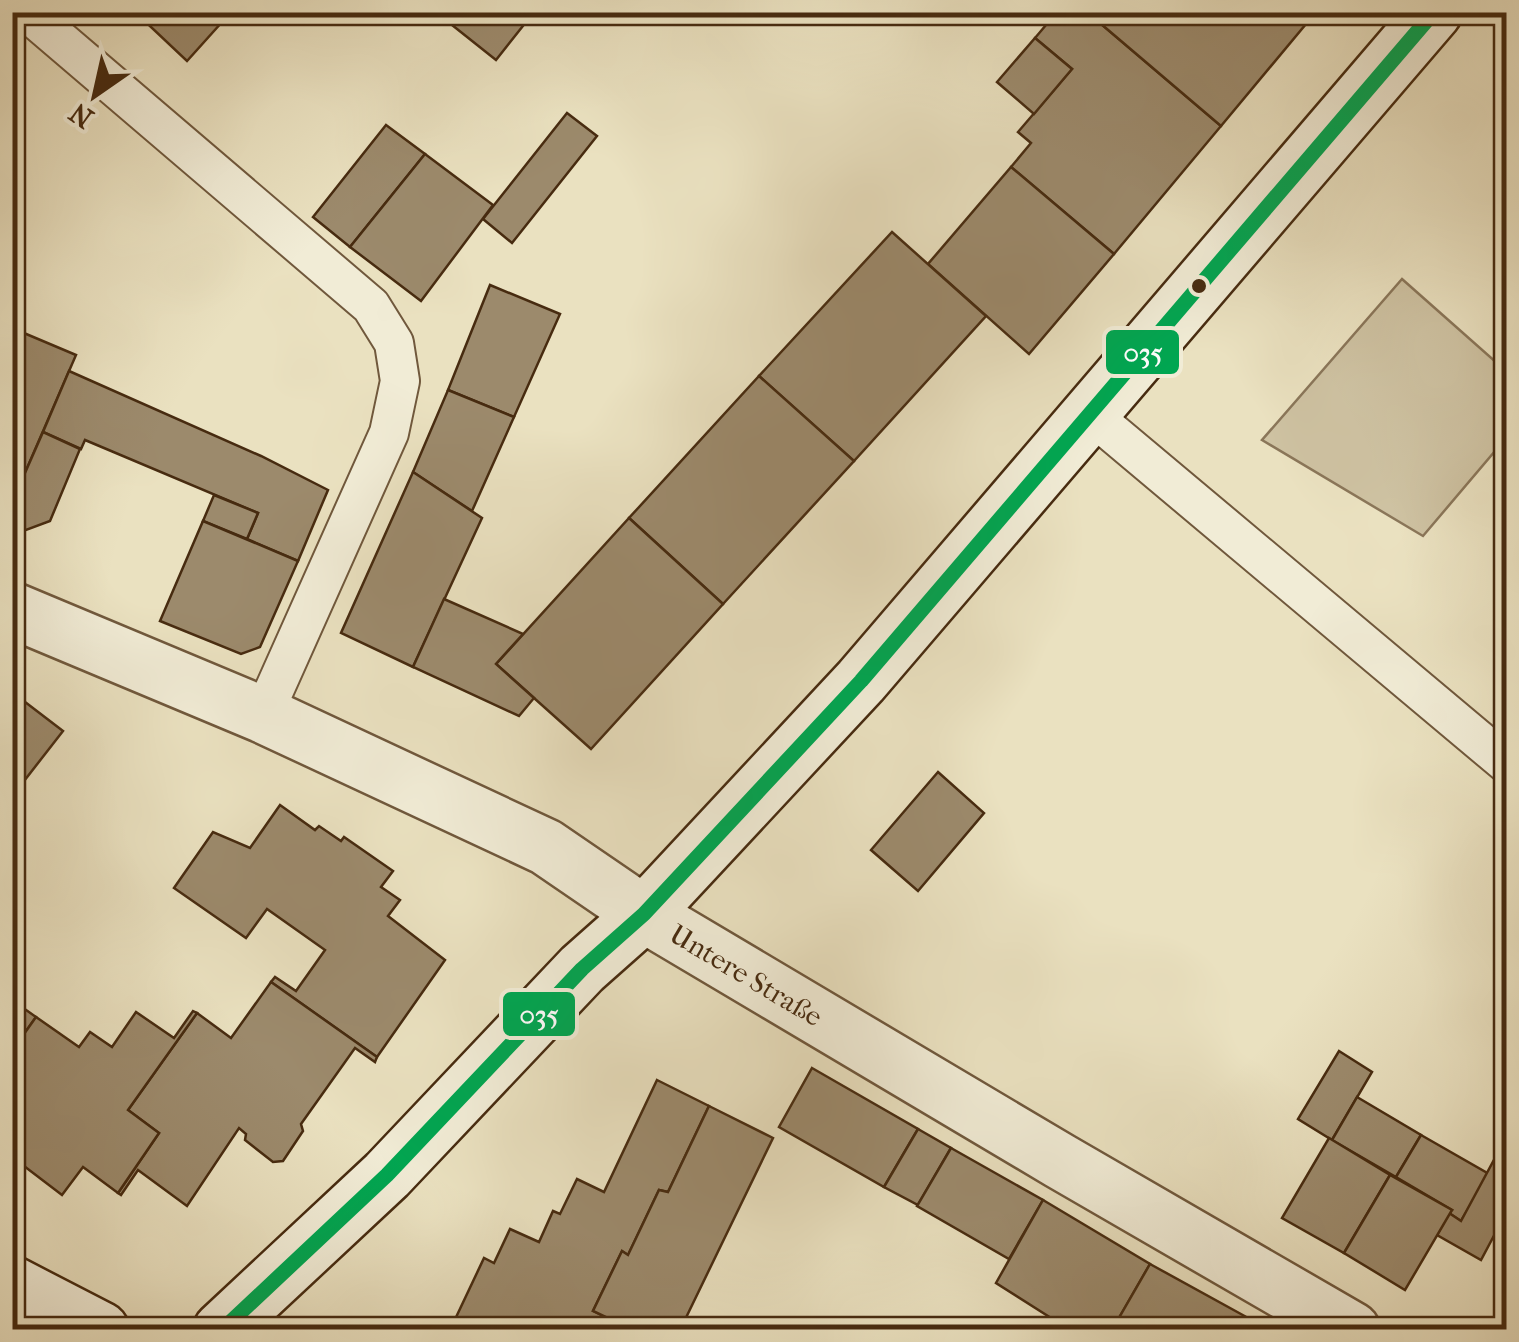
<svg xmlns="http://www.w3.org/2000/svg" width="1519" height="1342" font-family="'IM FELL French Canon',serif">
<style>
.green{fill:#cec2a2;stroke:#8a7659;stroke-width:2.5}
.building{fill:#9c8a6c;stroke:#472b10;stroke-width:2.5}
.lines{fill:none;stroke-linecap:round;stroke-linejoin:round}
.lane-casing{stroke:#70583c;stroke-width:42}
.street-casing{stroke:#70583c;stroke-width:60}
.secondary-casing{stroke:#472b10;stroke-width:60}
.lane{stroke:#f1ecd6;stroke-width:38}
.street{stroke:#f1ecd6;stroke-width:55}
.secondary{stroke:#f1ecd6;stroke-width:55}
.bus-1-casing{stroke:#f1ecd6;stroke-width:22}
.bus-1{stroke:#00a651;stroke-width:15}
.bus-dot{fill:#472b10;stroke:#f1ecd6;stroke-width:4}
.labels{text-anchor:middle;dominant-baseline:central;stroke-width:10;stroke-linejoin:round;paint-order:stroke}
.street-label{font-size:28px;fill:#472b10;stroke:#f1ecd6}
.line-badge{stroke:#f1ecd6;stroke-width:4}
.badge-label{font-size:28px;text-anchor:middle;font-weight:bold;fill:#fff}
</style>
<rect width="100%" height="100%" fill="#eae1c0"/>
<filter id="stains"><feTurbulence type="fractalNoise" baseFrequency=".002" numOctaves="4"/><feColorMatrix values="0 0 0 0 .2 0 0 0 0 .09 0 0 0 0 .02 0 0 0 .5 -.17"/></filter>
<radialGradient id="worn" r=".72"><stop offset=".6" stop-color="#630" stop-opacity="0"/><stop offset="1" stop-color="#630" stop-opacity=".3"/></radialGradient>
<!-- green -->
<polygon class="green" points="1402,279 1506,371 1506,438 1423,536 1262,440"/>
<!-- building -->
<g class="building">
<polygon points="135,12 231,12 187,61"/>
<polygon points="454,12 534,12 496,60 447,21"/>
<polygon points="1057,12 1087,12 1221,126 1114,254 1011,167 1031,143 1018,132 1072,69 1035,38"/>
<polygon points="1087,12 1316,12 1221,126"/>
<polygon points="1035,38 1072,69 1034,114 997,82"/>
<polygon points="567,113 597,136 512,243 483,219"/>
<polygon points="386,125 425,154 350,247 313,217"/>
<polygon points="425,154 493,205 421,301 350,247"/>
<polygon points="1011,167 1114,254 1029,354 928,264"/>
<polygon points="892,232 986,316 854,461 759,376"/>
<polygon points="490,285 560,314 514,417 448,390"/>
<polygon points="12,328 76,355 21,482 12,478"/>
<polygon points="69,371 261,456 328,490 298,561 247,539 258,513 85,440 81,449 43,432"/>
<polygon points="759,376 854,461 723,604 629,518"/>
<polygon points="448,390 514,417 472,511 413,472"/>
<polygon points="43,432 80,449 50,521 26,530 12,524 12,478 21,482"/>
<polygon points="413,472 482,518 413,667 341,633"/>
<polygon points="214,495 258,513 247,539 203,521"/>
<polygon points="629,518 723,604 591,749 496,664"/>
<polygon points="203,521 298,561 260,647 241,654 160,621"/>
<polygon points="444,599 523,634 496,664 534,698 519,716 413,667"/>
<polygon points="12,692 63,731 17,790 12,787"/>
<polygon points="938,772 984,813 918,891 871,850"/>
<polygon points="280,805 315,830 319,826 341,841 344,837 393,871 381,887 400,900 388,916 445,960 377,1057 271,982 275,977 296,991 325,950 267,909 246,938 174,888 213,832 250,848"/>
<polygon points="271,982 377,1057 375,1062 355,1048 301,1124 303,1131 283,1161 273,1162 245,1140 246,1134 239,1128 187,1206 138,1170 121,1195 118,1193 159,1133 128,1110 197,1013 231,1038"/>
<polygon points="12,1000 36,1017 12,1051"/>
<polygon points="193,1011 197,1013 128,1110 159,1133 118,1193 83,1167 62,1195 24,1166 12,1183 12,1051 36,1017 79,1047 90,1032 112,1047 136,1012 174,1038"/>
<polygon points="1339,1051 1372,1072 1332,1140 1298,1119"/>
<polygon points="812,1068 918,1129 884,1187 779,1127"/>
<polygon points="657,1080 709,1106 668,1192 659,1190 628,1255 622,1251 593,1311 633,1330 450,1330 484,1258 494,1263 510,1229 539,1242 553,1211 560,1214 577,1179 604,1192"/>
<polygon points="1357,1097 1421,1135 1396,1177 1332,1140"/>
<polygon points="709,1106 773,1138 680,1330 633,1330 593,1311 622,1251 628,1255 659,1190 668,1192"/>
<polygon points="918,1129 951,1148 918,1205 884,1187"/>
<polygon points="1421,1135 1489,1174 1461,1221 1449,1213 1452,1210 1396,1177"/>
<polygon points="1329,1138 1390,1175 1344,1253 1282,1218"/>
<polygon points="951,1148 1043,1200 1009,1259 917,1206"/>
<polygon points="1495,1158 1506,1164 1506,1213 1481,1260 1437,1235 1449,1213 1461,1221"/>
<polygon points="1390,1175 1452,1210 1405,1290 1344,1253"/>
<polygon points="1043,1200 1150,1264 1112,1330 1070,1330 996,1283"/>
<polygon points="1150,1264 1270,1330 1112,1330"/>
</g>
<g class="lines">
<!-- lane casing -->
<g class="lane-casing">
<g id="lane">
<polyline points="27,12 371,306 394,343 400,381 389,433 263,715"/>
<polyline points="1089,413 1506,763"/>
</g>
</g>
<!-- street casing -->
<g class="street-casing">
<g id="street">
<path id="s1" d="M12,610L263,715L546,847L644,914L1060,1161L1352,1330"/>
</g>
</g>
<!-- secondary casing -->
<g class="secondary-casing">
<g id="secondary">
<polyline points="12,1284 101,1330"/>
<polyline points="221,1330 387,1175 582,969 644,914 861,681 1434,12"/>
</g>
</g>
<!-- lane -->
<use href="#lane" class="lane"/>
<!-- street -->
<use href="#street" class="street"/>
<!-- secondary -->
<use href="#secondary" class="secondary"/>
<!-- bus-1 casing -->
<g class="bus-1-casing">
<polyline id="bus-1" points="222,1330 387,1175 582,969 644,914 861,681 1434,12"/>
</g>
<!-- bus-1 -->
<use href="#bus-1" class="bus-1"/>
</g>
<!-- markers -->
<circle class="bus-dot" cx="1199" cy="286" r="9"/>
<g class="labels">
<!-- street labels -->
<g class="street-label">
<text stroke="none"><textPath href="#s1" startOffset="822">Untere Straße</textPath></text>
</g>
</g>
<g class="line-badge">
<rect x="1104" y="328" width="77" height="48" rx="10" fill="#00a651"/>
<rect x="501" y="990" width="76" height="48" rx="10" fill="#00a651"/>
</g>
<g class="badge-label">
<text x="1143" y="362">035</text>
<text x="539" y="1024">035</text>
</g>
<!-- margin -->
<rect width="1519" height="1342" fill="none" stroke="#eae1c0" stroke-width="50"/>
<rect x="15" y="15" width="1489" height="1312" fill="none" stroke="#472b10" stroke-width="5"/>
<rect x="25" y="25" width="1469" height="1292" fill="none" stroke="#472b10" stroke-width="2.5"/>
<!-- north arrow -->
<g transform="translate(95 95) rotate(214)" stroke="#f1ecd6" stroke-width="8" paint-order="stroke">
<path d="M0-8L18 38L0 25L-18 38Z" fill="#472b10"/>
<text y="-15" font-size="28" font-weight="bold" text-anchor="middle" fill="#472b10">N</text>
</g>
<rect width="100%" height="100%" filter="url(#stains)"/>
<rect width="100%" height="100%" fill="url(#worn)"/>
</svg>
